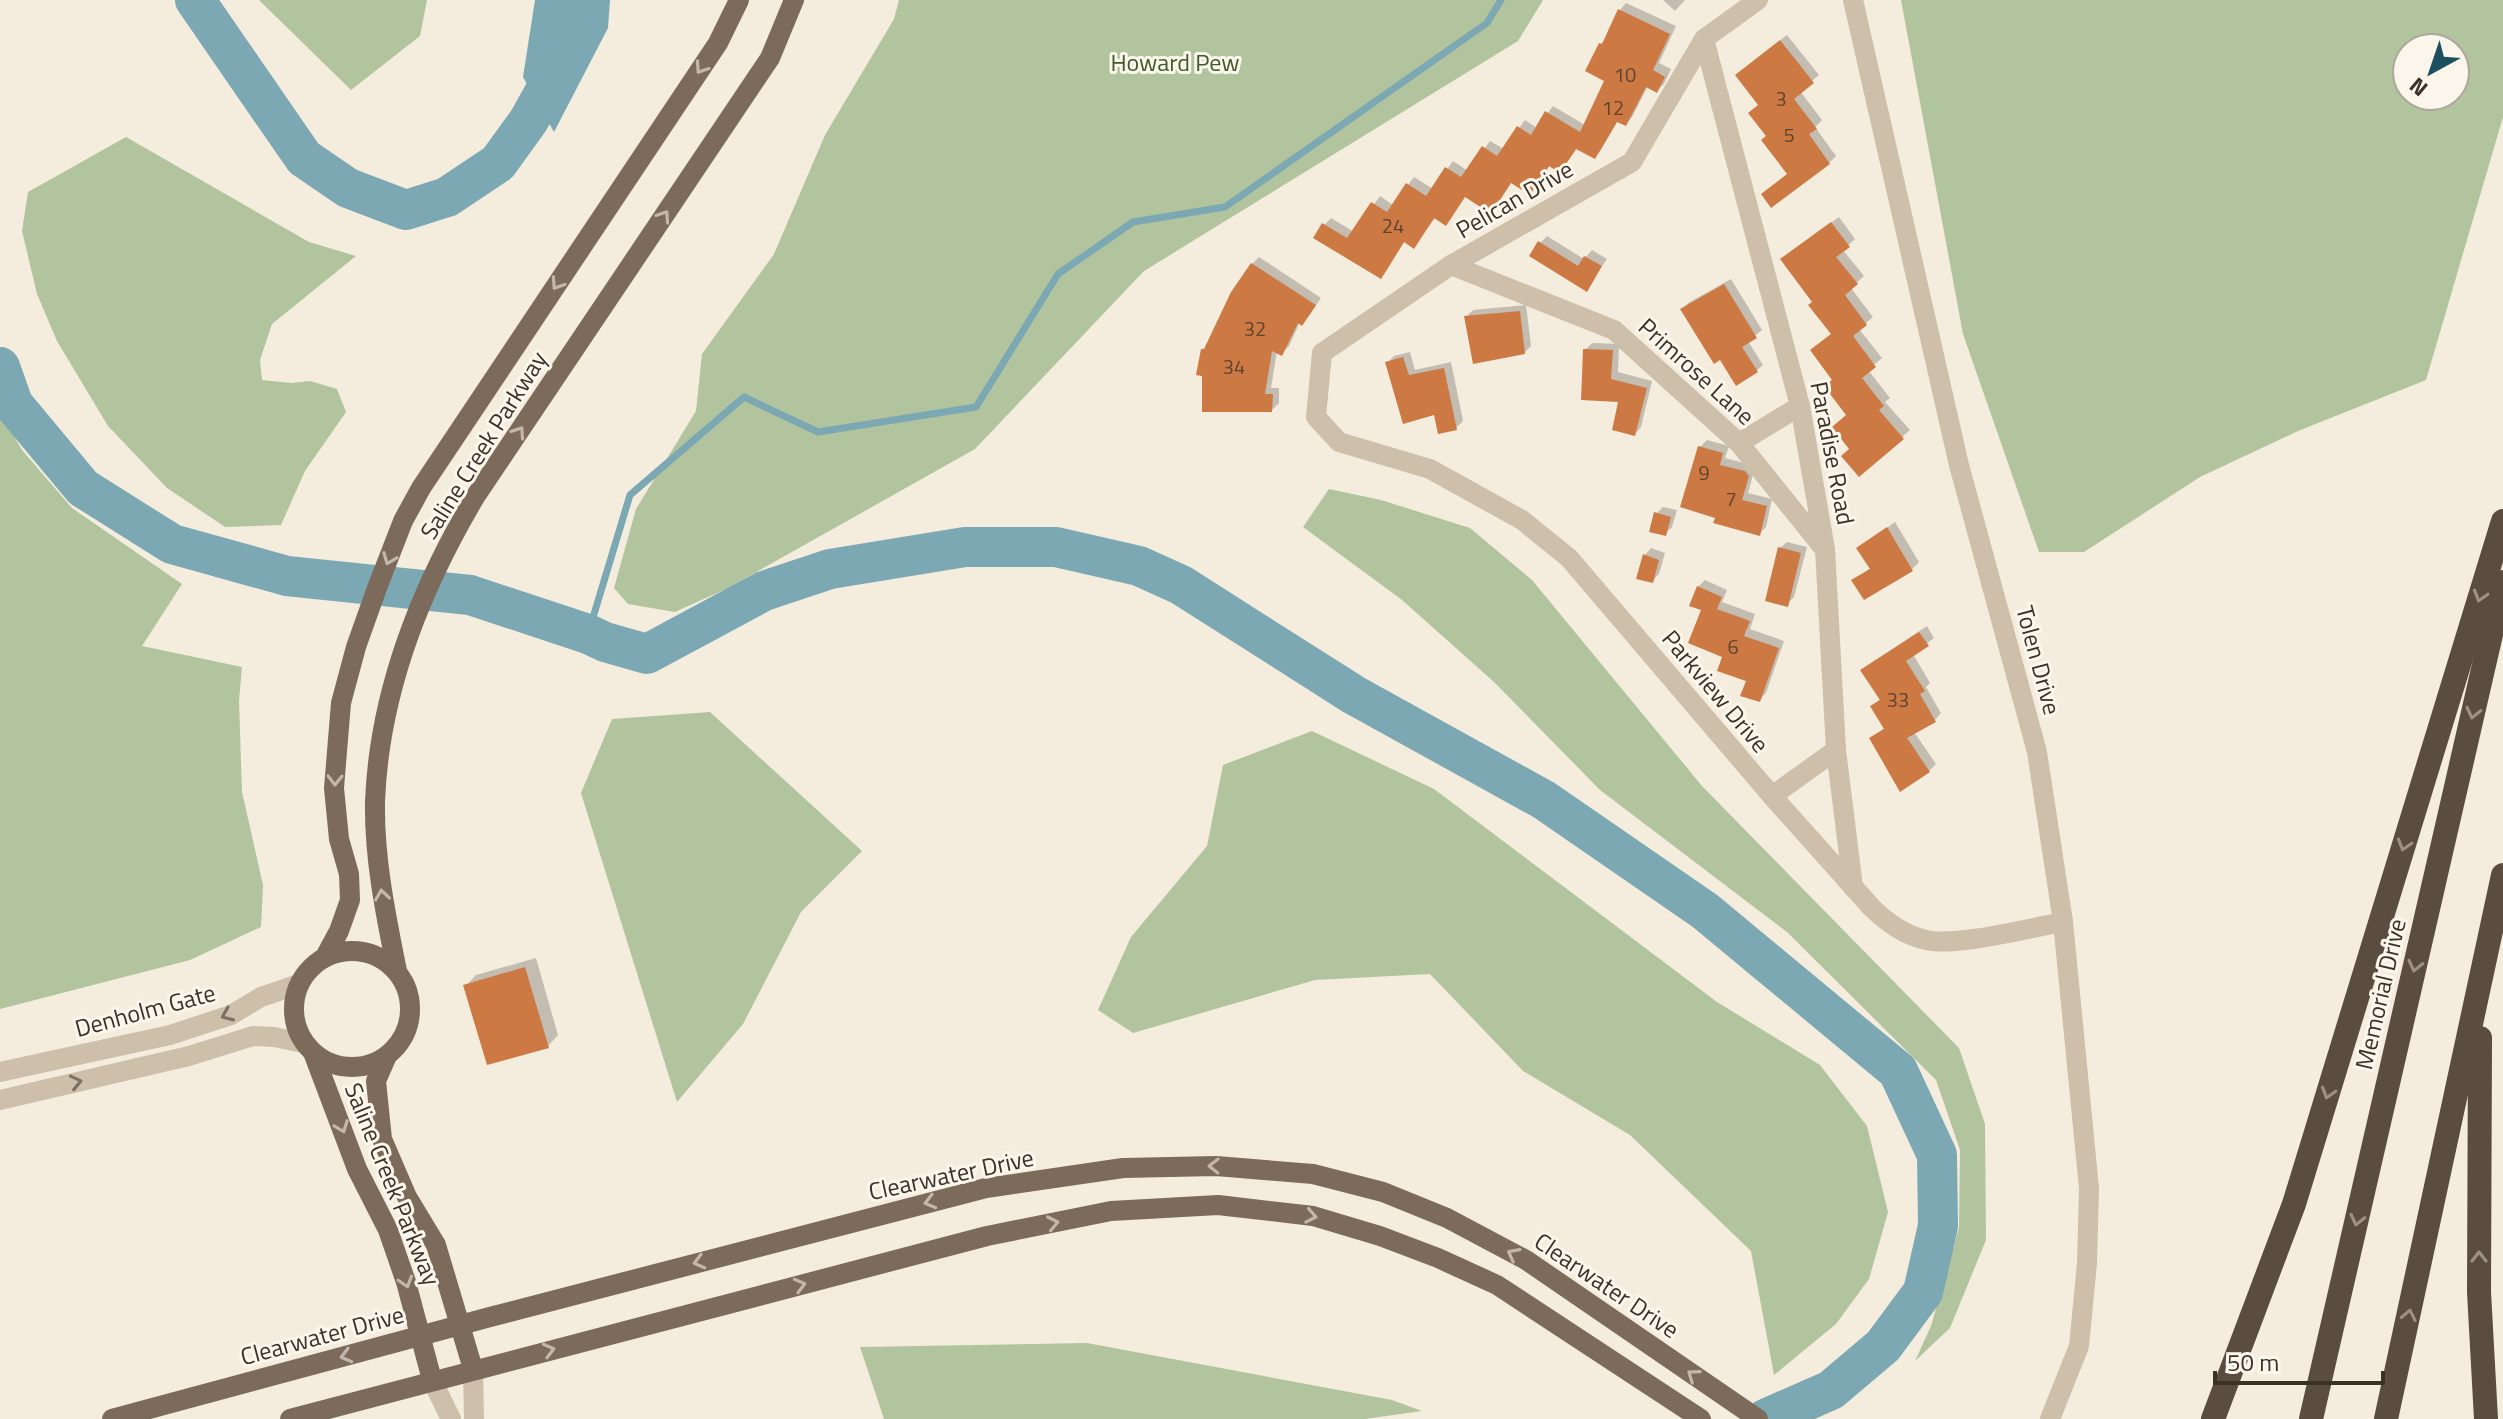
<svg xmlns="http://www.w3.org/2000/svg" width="2503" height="1419" font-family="'Titillium Web',sans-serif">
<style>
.green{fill:#b1c49d;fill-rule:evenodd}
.water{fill:#7ba8b3}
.shadow{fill:#0003}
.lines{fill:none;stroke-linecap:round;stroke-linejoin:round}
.stream{stroke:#7ba8b3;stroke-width:7}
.river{stroke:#7ba8b3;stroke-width:40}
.building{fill:#cc7944}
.minor{stroke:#cdbfa9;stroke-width:20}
.major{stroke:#7c6a5a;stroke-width:20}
.highway{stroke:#5b4c40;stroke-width:24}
.oneway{stroke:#c2b7aa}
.oneway2{stroke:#9b9084}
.oneway3{stroke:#7c7163}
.labels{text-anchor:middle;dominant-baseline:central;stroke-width:6;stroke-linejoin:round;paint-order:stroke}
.number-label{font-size:20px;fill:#5e4330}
.park-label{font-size:24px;fill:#42592c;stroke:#fbf6eb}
.street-label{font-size:24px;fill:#3a3129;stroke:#fbf6eb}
</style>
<rect width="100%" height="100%" fill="#f4edde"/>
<!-- green -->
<g class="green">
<polygon points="259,0 427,0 420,36 351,90"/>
<polygon points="899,0 1543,0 1518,41 1144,271 975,449 728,588 675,612 628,604 614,588 636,509 696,411 702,354 774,254 825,135 894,19"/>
<path d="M1901,0H2503V117L2426,380L2298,431L2200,477L2084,552H2039L1963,334ZM2407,48H2455V96H2407Z"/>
<polygon points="126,137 309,242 356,256 272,324 260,360 262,380 291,383 310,381 337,389 346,412 305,471 281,525 225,527 167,488 108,426 57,341 37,294 22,231 28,192"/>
<polygon points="0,412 22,450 72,508 182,584 142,646 242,667 239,701 242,792 263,885 261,927 190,960 0,1009"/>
<polygon points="1329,489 1381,500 1470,528 1532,580 1702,786 1959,1048 1985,1124 1986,1240 1950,1328 1915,1361 1931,1326 1959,1228 1960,1150 1936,1080 1787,932 1600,790 1494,682 1402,600 1303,527"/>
<polygon points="710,712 862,851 801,912 743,1024 677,1102 581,793 612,719"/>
<polygon points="1312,731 1434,789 1717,1002 1820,1065 1867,1126 1888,1212 1869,1279 1836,1324 1774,1375 1751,1251 1630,1135 1523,1071 1430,974 1315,980 1133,1033 1098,1010 1131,937 1207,846 1223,765"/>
<polygon points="1087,1343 1392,1400 1422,1411 1365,1419 884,1419 860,1347"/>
</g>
<!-- water -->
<polygon class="water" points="535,0 610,0 608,28 554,132 523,77"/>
<!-- shadow -->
<g class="shadow">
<polygon points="1663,0 1685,0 1675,11"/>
<polygon points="1626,3 1676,26 1659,63 1671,69 1664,84 1657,90 1648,86 1632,117 1625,124 1618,120 1601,150 1594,157 1578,147 1560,171 1551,164 1530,193 1512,181 1491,211 1466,195 1445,223 1436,217 1414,246 1405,240 1387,270 1380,277 1324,225 1331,218 1354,232 1380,196 1393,205 1414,177 1433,189 1453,161 1468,171 1490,141 1504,149 1525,120 1537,128 1553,106 1585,125 1607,80 1601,44 1606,39 1620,10"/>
<polygon points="1787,35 1819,75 1800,91 1822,120 1815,127 1836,156 1829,163 1789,173 1768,136 1760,104 1744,69"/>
<polygon points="1839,217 1855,239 1843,250 1864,276 1851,288 1873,317 1859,329 1882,358 1868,370 1890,398 1885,402 1910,430 1860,474 1851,449 1848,414 1834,379 1833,333 1814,301 1790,252"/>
<polygon points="1547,236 1584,259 1592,250 1607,259 1586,289 1540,243"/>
<polygon points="1259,257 1321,298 1309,316 1302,323 1300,322 1289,346 1282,353 1277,351 1271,388 1279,388 1279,403 1272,410 1204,374 1203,350 1208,345 1252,264"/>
<polygon points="1731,279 1762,330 1748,341 1763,365 1756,371 1720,358 1682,309 1688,303"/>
<polygon points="1526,305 1531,346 1524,353 1466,317 1473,310"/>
<polygon points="1592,343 1619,344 1618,372 1652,381 1641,427 1635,434 1621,400 1585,350"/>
<polygon points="1410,352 1415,370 1451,362 1463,421 1456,428 1436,412 1387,363 1394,356"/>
<polygon points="1707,440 1729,446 1725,458 1752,465 1755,468 1748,493 1772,499 1766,527 1759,534 1700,447"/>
<polygon points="1663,507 1677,510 1672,527 1665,534 1656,514"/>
<polygon points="1895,522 1919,562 1912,569 1854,580 1872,567 1859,548"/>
<polygon points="1787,542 1807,547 1794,597 1787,604 1780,548"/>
<polygon points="1651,548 1665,553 1659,574 1652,581 1645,555"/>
<polygon points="1705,580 1727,590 1722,602 1755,614 1750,629 1784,641 1766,693 1759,700 1748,679 1724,655 1703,609 1698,587"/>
<polygon points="1927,626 1934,638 1913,654 1930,683 1926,687 1941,713 1935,720 1914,732 1936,764 1929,771 1871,738 1886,727 1873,706 1880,699 1870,664"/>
<polygon points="536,958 558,1035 548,1046 466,986 476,975"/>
</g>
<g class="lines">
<!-- stream -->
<polyline class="stream" points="588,634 630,495 744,397 818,432 976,407 1058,274 1133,222 1225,207 1487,23 1501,0"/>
<!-- river -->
<g class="river">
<polyline points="195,0 304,158 348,188 406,210 447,197 498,163 529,120 580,28 584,0"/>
<polyline points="0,367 13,404 83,488 172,544 287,576 470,595 588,634 605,642 647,654 764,591 830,569 965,547 1056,547 1139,566 1181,585 1354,695 1544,800 1705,911 1898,1071 1937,1155 1938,1226 1923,1292 1883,1346 1831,1390 1765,1419"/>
</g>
</g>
<!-- building -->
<g class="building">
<polygon points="1618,9 1670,34 1653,70 1665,77 1657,93 1646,87 1626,126 1617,122 1595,159 1576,149 1560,173 1549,166 1530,195 1511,183 1491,214 1465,197 1446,226 1434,218 1414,249 1404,242 1381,279 1313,238 1322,223 1347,238 1371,202 1387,212 1406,183 1426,196 1445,167 1461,177 1482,146 1497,156 1517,126 1531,135 1545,111 1580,132 1604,81 1585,71 1599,43 1602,44"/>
<polygon points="1780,40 1814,83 1794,99 1817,129 1809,134 1830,164 1771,208 1761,194 1787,174 1761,140 1766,136 1748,113 1758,105 1735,75"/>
<polygon points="1831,222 1850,247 1836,257 1858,284 1845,295 1867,325 1853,336 1876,367 1862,378 1884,406 1879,410 1904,439 1859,477 1841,456 1849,449 1832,427 1846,415 1824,386 1832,380 1810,350 1831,334 1808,305 1812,302 1780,259"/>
<polygon points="1538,241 1578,266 1584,256 1602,266 1587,292 1529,256"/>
<polygon points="1251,263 1316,305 1302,326 1298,323 1282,356 1272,351 1265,394 1273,394 1272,412 1202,412 1202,376 1196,375 1201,349 1204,349 1231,292"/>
<polygon points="1724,284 1757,338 1742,347 1758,372 1736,386 1720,360 1714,364 1680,309"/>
<polygon points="1520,311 1525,354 1473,364 1464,316"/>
<polygon points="1583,349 1613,350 1611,379 1647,388 1635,436 1612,430 1618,402 1581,400"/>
<polygon points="1403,357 1409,375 1444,368 1457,430 1438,434 1434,415 1403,424 1385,362"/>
<polygon points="1698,446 1723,453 1720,465 1745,471 1749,476 1742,500 1767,506 1760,536 1713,523 1715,518 1680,507"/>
<polygon points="1654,512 1671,517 1666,536 1649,532"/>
<polygon points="1887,527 1913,571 1864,600 1851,580 1870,569 1856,548"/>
<polygon points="1778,547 1801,553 1788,607 1765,601"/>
<polygon points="1643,554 1659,560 1653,583 1636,579"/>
<polygon points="1697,586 1722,597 1717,609 1750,621 1744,636 1779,648 1760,702 1740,696 1746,681 1717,671 1722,657 1688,643 1701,610 1689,606"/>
<polygon points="1919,632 1929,646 1906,661 1925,691 1920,694 1936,722 1907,738 1930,772 1900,792 1869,738 1884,729 1870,706 1880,700 1860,670"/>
<polygon points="525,967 549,1048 487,1065 463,985"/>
</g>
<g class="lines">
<!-- minor -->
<g class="minor">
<path d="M1758,0L1704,39L1632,162L1451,265L1322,353L1316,417L1339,442L1430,469L1522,520L1569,558L1772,796L1872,908C1888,923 1904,935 1926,940C1956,947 2030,928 2063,922"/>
<polyline points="1853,0 1959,465 2037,752 2063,922 2089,1188 2087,1263 2079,1346 2050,1419"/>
<polyline points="1704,39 1800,406 1825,549 1836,750 1853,887"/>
<polyline points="1451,265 1614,330 1739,443 1822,546"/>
<polyline points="1739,443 1800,406"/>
<polyline points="1772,796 1836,750"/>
<polyline points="0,1072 170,1035 231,1015 261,997 299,984"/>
<polyline points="0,1100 189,1056 253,1036 274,1037 303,1043"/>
<polyline points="473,1369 474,1419"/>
<polyline points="432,1380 451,1419"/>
</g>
<!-- major -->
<g class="major">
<circle cx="352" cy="1009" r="58"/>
<polyline points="325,957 339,931 350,900 349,874 339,839 334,788 341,703 356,647 377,588 403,521 421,488 718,43 739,0"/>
<path d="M397,971C386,916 374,859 375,802C379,694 421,588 475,497L770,58L794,0"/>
<polyline points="314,1055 357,1169 388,1230 406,1282 432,1380"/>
<polyline points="386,1058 376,1081 382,1139 407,1197 436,1245 473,1369"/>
<polyline points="112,1419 490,1317 986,1188 1123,1168 1216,1166 1313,1174 1383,1192 1447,1218 1526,1260 1758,1419"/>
<polyline points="290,1419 987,1236 1111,1211 1218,1205 1313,1216 1380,1236 1438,1258 1497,1285 1701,1419"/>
</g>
<!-- highway -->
<g class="highway">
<polyline points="2480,1038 2479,1292 2486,1419"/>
<polyline points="2213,1419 2294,1204 2503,521"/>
<polyline points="2311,1419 2503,582"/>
<polyline points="2386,1419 2503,875"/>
</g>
</g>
<!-- one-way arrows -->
<defs><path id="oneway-chevron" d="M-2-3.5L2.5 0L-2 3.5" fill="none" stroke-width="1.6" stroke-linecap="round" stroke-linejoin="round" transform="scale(2)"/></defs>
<g class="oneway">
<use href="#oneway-chevron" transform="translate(701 68) rotate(124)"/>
<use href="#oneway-chevron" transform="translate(664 216) rotate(-56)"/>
<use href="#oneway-chevron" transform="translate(557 284) rotate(124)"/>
<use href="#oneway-chevron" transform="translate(519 432) rotate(-56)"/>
<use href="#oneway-chevron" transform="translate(389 559) rotate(111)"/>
<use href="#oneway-chevron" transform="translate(335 780) rotate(91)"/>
<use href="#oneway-chevron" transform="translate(382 895) rotate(-98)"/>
<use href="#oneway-chevron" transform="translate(342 1127) rotate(69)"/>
<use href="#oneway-chevron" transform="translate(1214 1166) rotate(-179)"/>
<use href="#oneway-chevron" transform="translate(930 1202) rotate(165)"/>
<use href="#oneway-chevron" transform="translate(1311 1216) rotate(11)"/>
<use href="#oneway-chevron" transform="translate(1053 1223) rotate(-12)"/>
<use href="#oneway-chevron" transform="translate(1513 1254) rotate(-152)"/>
<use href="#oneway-chevron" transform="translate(699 1262) rotate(165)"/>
<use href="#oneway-chevron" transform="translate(406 1282) rotate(73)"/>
<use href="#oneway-chevron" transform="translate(800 1285) rotate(-15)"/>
<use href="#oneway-chevron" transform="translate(549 1350) rotate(-15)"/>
<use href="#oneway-chevron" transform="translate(346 1356) rotate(165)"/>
<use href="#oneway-chevron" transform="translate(1693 1375) rotate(-145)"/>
</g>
<g class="oneway2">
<use href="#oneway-chevron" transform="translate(2480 596) rotate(107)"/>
<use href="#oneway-chevron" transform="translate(2473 713) rotate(103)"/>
<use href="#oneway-chevron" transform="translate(2404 845) rotate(107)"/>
<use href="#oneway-chevron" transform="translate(2415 966) rotate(103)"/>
<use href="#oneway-chevron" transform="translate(2328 1093) rotate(107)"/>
<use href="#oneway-chevron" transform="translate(2357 1220) rotate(103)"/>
<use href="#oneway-chevron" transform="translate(2479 1257) rotate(-90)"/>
<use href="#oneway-chevron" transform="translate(2409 1315) rotate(-78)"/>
</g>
<g class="oneway3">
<use href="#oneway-chevron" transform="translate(227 1015) rotate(157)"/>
<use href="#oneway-chevron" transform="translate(76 1082) rotate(-13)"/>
</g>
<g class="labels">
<!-- number labels -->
<g class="number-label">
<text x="1625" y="74">10</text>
<text x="1781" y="98">3</text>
<text x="1613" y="107">12</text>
<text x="1789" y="134">5</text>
<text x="1393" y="225">24</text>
<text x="1255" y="328">32</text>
<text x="1234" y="366">34</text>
<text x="1704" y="472">9</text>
<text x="1731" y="498">7</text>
<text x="1733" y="646">6</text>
<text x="1898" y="699">33</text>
</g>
<!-- park labels -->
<g class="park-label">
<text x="1175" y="62">Howard Pew</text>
</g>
<!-- street labels -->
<g class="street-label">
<text transform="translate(1514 199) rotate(-30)">Pelican Drive</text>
<text transform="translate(1697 371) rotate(42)">Primrose Lane</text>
<text transform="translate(483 445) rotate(-58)">Saline Creek Parkway</text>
<text transform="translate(1833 453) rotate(79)">Paradise Road</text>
<text transform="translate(2039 660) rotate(75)">Tolen Drive</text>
<text transform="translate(1716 691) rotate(50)">Parkview Drive</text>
<text transform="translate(2380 994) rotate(-77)">Memorial Drive</text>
<text transform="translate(145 1010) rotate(-15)">Denholm Gate</text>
<text transform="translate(951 1174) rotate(-12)">Clearwater Drive</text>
<text transform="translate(393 1184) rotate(68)">Saline Creek Parkway</text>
<text transform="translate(1607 1285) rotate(34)">Clearwater Drive</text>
<text transform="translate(322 1335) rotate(-15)">Clearwater Drive</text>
</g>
</g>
<!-- north arrow -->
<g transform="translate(2431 72) rotate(220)"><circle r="38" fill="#fbf6eb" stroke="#aea79d" stroke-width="2"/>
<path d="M0-6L14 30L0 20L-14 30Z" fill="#1c505e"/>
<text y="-12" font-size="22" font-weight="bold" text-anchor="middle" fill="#3a3129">N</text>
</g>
<!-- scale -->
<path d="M2215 1371v12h168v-12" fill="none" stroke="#3a3129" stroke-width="4"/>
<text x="2227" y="1371" font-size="24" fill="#3a3129" stroke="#fbf6eb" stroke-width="6" paint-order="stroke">50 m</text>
</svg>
